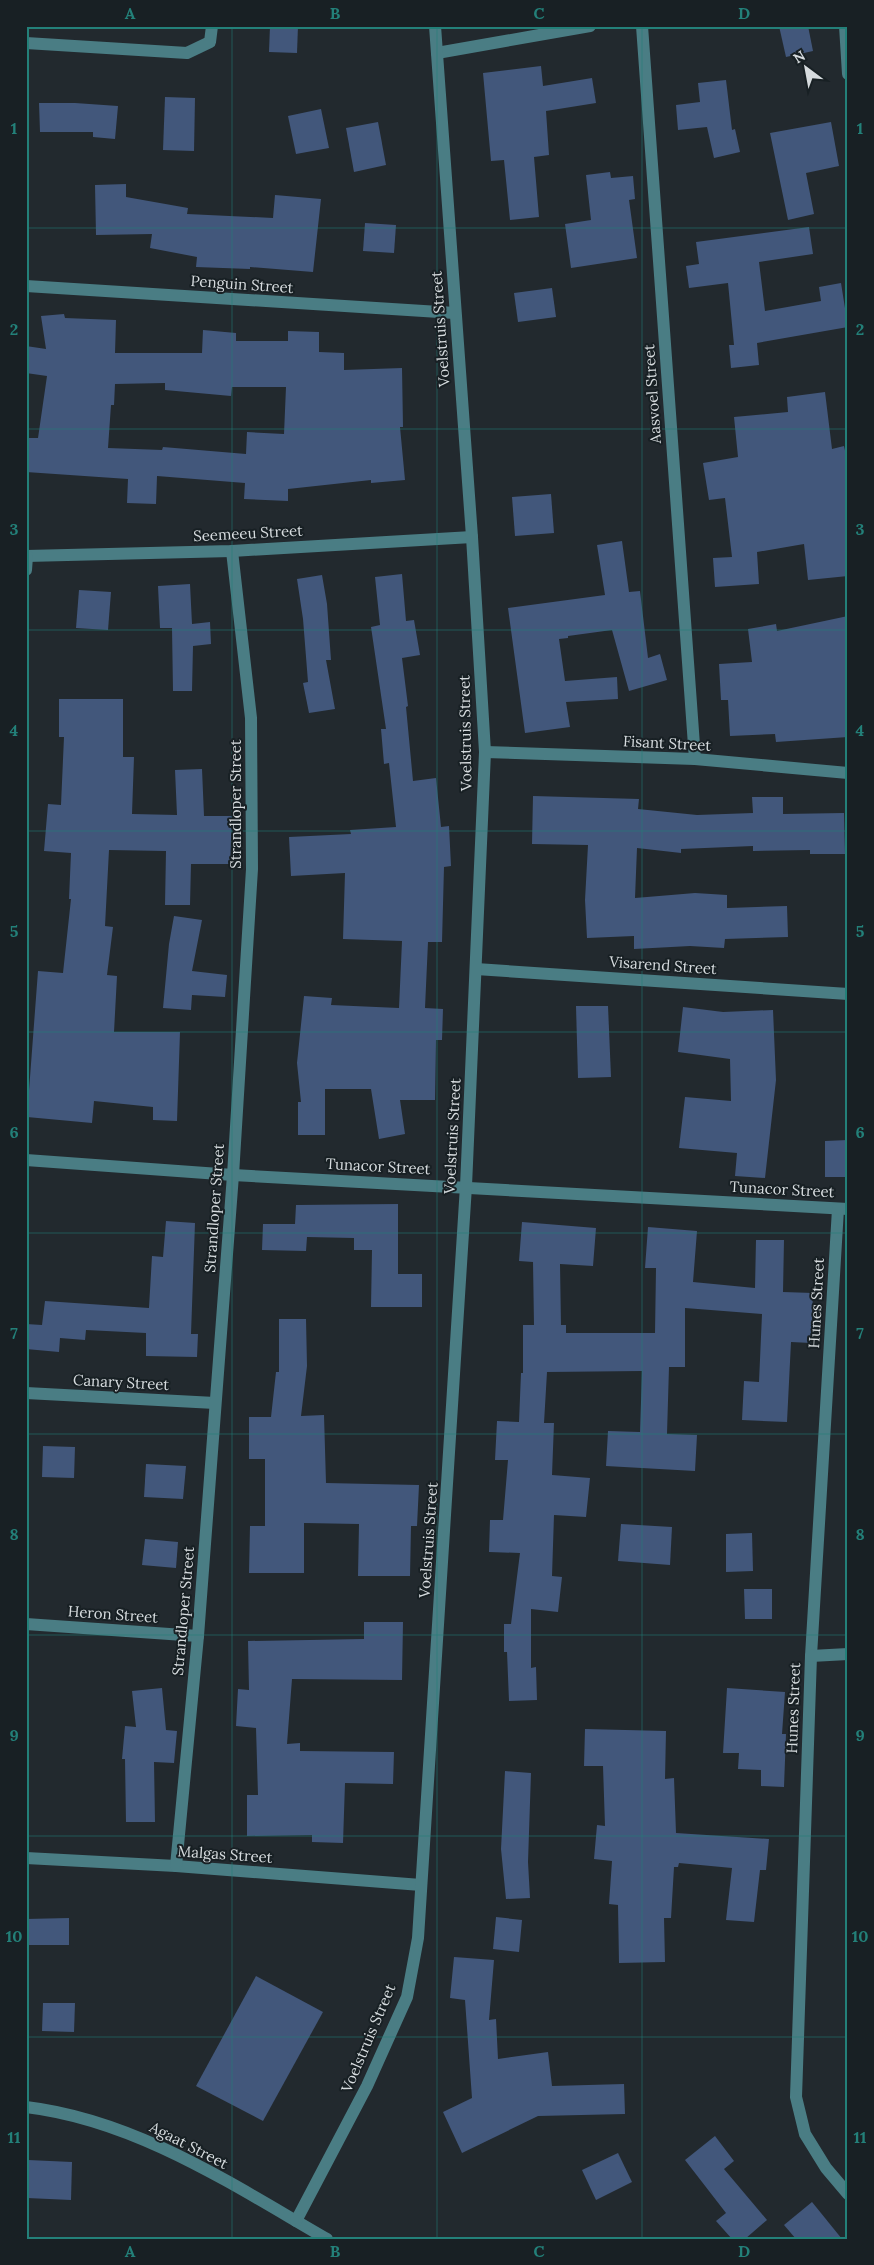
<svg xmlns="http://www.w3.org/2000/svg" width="874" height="2265" font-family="Lora,serif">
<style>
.building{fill:#42577b;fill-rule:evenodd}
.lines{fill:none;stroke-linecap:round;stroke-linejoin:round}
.minor{stroke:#4a7d84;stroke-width:12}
.grid{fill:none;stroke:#238079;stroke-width:1;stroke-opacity:0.55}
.labels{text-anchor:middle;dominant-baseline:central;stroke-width:4;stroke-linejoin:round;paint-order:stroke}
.street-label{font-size:15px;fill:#d6dbde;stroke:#182024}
.neatline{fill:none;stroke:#238079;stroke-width:2}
.grid-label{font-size:16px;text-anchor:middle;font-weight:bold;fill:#238079}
</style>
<rect width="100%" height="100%" fill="#22292e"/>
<!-- building -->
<g class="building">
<polygon points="270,26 298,26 297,53 269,52"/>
<polygon points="779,26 808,26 813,51 786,57"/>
<polygon points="541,66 543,86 592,78 596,103 546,111 549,155 534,157 539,217 510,220 504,160 491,161 483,73"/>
<polygon points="726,80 732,130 735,129 740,152 714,158 707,127 678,130 676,105 700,102 698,83"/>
<polygon points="165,97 195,98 194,151 163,150"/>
<polygon points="39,103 75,103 118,106 115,139 93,137 93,132 40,132"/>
<polygon points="321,109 329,148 296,154 288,116"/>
<polygon points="378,122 386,165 354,172 346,128"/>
<polygon points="831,122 839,166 806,173 814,214 788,220 770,133"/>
<polygon points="610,172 611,178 633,176 635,199 629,200 637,258 571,268 565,224 591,220 586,175"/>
<polygon points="126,184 126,197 188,208 187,214 273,218 275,195 321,199 313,272 250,267 250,269 196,267 197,257 150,248 152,234 96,235 95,185"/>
<polygon points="365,223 396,225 394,253 363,251"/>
<polygon points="809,227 813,254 759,262 765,311 821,301 819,287 841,283 848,327 757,343 759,365 731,368 729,345 734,345 728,283 689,288 686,266 699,264 696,242"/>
<polygon points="552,288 556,317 518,322 514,293"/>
<path d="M64,314L65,318L116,320L115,353H202L203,330L236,333V341H288V331L319,332V352L344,353V370L402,368L403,427H400L405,480L371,483V480L288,489V501L244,499L245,483L157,476L156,504L127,503L128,479L26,472V438H38L47,376L26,373V346L46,349L41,316ZM165,383V390L231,396L232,387H286L284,434L247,432L246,454L163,447L162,450L108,448L111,405H114L115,384Z"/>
<polygon points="825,392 832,449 844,446 848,464 848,576 808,580 804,544 757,552 759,584 715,587 713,558 732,557 725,498 709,500 703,463 738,457 734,417 788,412 787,397"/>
<polygon points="551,494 554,533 515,536 512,497"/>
<polygon points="622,541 629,592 640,591 648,658 660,654 667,680 629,691 612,630 568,636 568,638 559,639 565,681 617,677 618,699 566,702 570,727 525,733 508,608 605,595 597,545"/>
<polygon points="402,574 406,621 414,620 420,655 402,658 408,706 406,707 413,781 436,778 441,827 449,826 451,866 444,867 442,942 428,942 425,1008 443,1009 442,1040 436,1040 435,1100 400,1100 405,1134 379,1139 371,1089 325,1089 325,1135 298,1135 298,1102 301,1102 297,1063 304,996 332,998 331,1005 399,1008 402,941 343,939 345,873 291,876 289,837 351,834 350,830 396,827 389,763 384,764 381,729 386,729 371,627 380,625 375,577"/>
<polygon points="322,575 327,604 331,660 326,660 335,709 309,713 303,683 308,682 303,619 297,579"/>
<polygon points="190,584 192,624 210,622 211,644 193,646 192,691 173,691 172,628 160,628 158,586"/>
<polygon points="79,590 111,592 108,630 76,628"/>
<polygon points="848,616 848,737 776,742 775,734 730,736 728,700 721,700 719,664 752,662 748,629 776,624 777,631"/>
<polygon points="59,699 123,699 123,757 134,757 132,814 177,815 175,770 202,769 204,816 232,816 230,864 191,864 190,905 165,905 166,851 109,850 105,926 113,927 107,975 117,976 114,1032 180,1032 177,1121 153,1120 153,1107 94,1101 92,1123 27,1117 38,971 63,973 71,899 69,899 71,853 44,851 48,804 61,805 64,737 59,737"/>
<polygon points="533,796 639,799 638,809 697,815 753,813 752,797 783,797 783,814 844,813 845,854 810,854 810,850 753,851 753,846 681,849 681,853 637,848 635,898 695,893 727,895 727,908 787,906 788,937 725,939 724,948 690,946 634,949 634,936 587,938 585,900 588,845 532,844"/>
<polygon points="174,916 202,920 192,971 227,975 225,997 192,995 191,1010 163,1008 169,944"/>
<polygon points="576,1006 608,1006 611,1077 578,1078"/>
<polygon points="683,1007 723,1012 773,1010 776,1080 765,1178 735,1176 737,1153 679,1148 685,1097 731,1101 730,1059 678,1052"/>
<polygon points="848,1140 848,1177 825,1177 825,1141"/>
<polygon points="398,1204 398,1274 422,1274 422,1307 371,1307 372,1250 354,1250 354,1238 307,1237 306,1251 262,1250 263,1224 295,1224 296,1205"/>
<polygon points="166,1221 195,1223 191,1334 198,1334 197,1357 146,1356 146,1333 86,1330 85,1340 60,1338 59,1352 26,1349 26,1324 42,1325 45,1301 149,1308 152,1256 163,1257"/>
<polygon points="522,1222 596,1228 593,1266 560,1264 561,1325 566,1325 566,1333 655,1333 656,1268 645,1268 648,1227 697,1231 693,1282 755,1288 756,1240 784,1240 783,1292 813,1293 811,1343 791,1342 787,1422 742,1420 744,1381 759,1382 762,1314 685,1308 685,1367 669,1367 667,1434 697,1435 695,1471 606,1466 608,1431 640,1432 642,1371 547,1372 544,1423 554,1423 552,1475 590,1478 586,1517 554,1515 552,1576 562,1577 558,1612 531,1609 531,1668 536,1667 537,1700 509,1701 507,1652 504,1652 504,1624 511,1624 520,1553 489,1552 490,1520 503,1520 508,1460 495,1460 497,1421 519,1422 521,1373 523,1373 523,1325 534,1325 533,1262 519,1261"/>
<polygon points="279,1319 306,1319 307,1366 301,1416 324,1415 326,1483 419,1485 417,1526 411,1526 410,1576 358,1576 359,1524 304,1523 304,1573 249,1573 250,1526 265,1526 265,1459 249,1459 249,1417 271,1417 276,1372 279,1372"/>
<polygon points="43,1446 75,1447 74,1478 42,1477"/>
<polygon points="146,1464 186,1466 183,1499 144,1497"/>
<polygon points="621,1524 672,1527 670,1565 618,1561"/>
<polygon points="752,1533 753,1571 726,1572 726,1534"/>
<polygon points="145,1539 178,1542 176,1568 142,1565"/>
<polygon points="744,1589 772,1589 772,1619 745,1619"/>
<polygon points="364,1622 403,1622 402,1680 292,1679 287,1744 300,1743 300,1751 394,1752 393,1784 345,1783 343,1843 312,1842 312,1835 247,1836 247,1795 258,1795 256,1728 236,1726 238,1689 249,1690 248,1641 364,1639"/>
<polygon points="162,1688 166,1730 177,1731 174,1763 154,1762 155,1822 126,1822 125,1759 122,1759 125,1726 136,1727 132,1691"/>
<polygon points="727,1688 785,1692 782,1734 786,1734 784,1787 761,1786 761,1770 738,1769 739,1753 723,1753"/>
<polygon points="585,1729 666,1731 665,1779 674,1778 676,1833 769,1839 766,1870 760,1870 754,1922 726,1920 732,1868 679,1863 678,1867 674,1867 671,1918 664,1918 665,1962 619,1963 618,1905 609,1904 612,1861 594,1859 597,1825 605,1826 603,1766 584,1766"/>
<polygon points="505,1771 531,1773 528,1862 530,1898 506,1899 501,1849"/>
<polygon points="496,1917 522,1920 519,1952 493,1949"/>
<polygon points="69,1918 69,1945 26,1945 26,1919"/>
<polygon points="454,1957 494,1960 489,2020 496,2019 498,2059 548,2052 552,2086 624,2084 625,2114 538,2116 462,2153 443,2112 472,2098 465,2000 450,1998"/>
<polygon points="256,1976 323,2012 263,2121 196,2086"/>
<polygon points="43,2003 75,2003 74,2032 42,2031"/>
<polygon points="715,2136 734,2161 724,2169 767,2220 745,2239 732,2239 716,2221 726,2213 685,2160"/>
<polygon points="618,2153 632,2182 596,2200 582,2170"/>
<polygon points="28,2160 72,2162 71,2200 27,2198"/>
<polygon points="812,2202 842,2239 796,2239 784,2225"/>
</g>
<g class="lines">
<!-- minor -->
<g class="minor">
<polyline points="642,26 695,759"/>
<polyline points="845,26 848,74"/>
<polyline points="26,43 187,53 210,42 212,26"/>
<polyline points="437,53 590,26"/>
<polyline points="26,286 455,313"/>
<polyline points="26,556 232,551 472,537"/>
<polyline points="26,570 27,556"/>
<polyline points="485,752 695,759 848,773"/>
<polyline points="476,969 848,994"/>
<polyline points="26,1160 233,1175 848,1209"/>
<polyline points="838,1209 811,1656 796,2097 805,2134 826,2168 848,2194"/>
<polyline points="26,1393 215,1403"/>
<polyline points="26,1624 198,1636"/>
<polyline points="811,1656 848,1654"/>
<polyline points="26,1858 176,1866 421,1885"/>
<polyline points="176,1866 198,1636 233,1175 252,869 251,718 232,551"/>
<path d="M26,2107C136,2120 233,2185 327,2239"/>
<polyline points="296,2221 367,2086 407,1997 418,1938 466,1186 485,752 472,537 435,26"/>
</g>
</g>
<!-- grid -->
<path class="grid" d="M232,26V2239M437,26V2239M642,26V2239M26,228H848M26,429H848M26,630H848M26,831H848M26,1032H848M26,1233H848M26,1434H848M26,1635H848M26,1836H848M26,2037H848"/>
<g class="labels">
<!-- street labels -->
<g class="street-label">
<text transform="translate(242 284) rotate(4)">Penguin Street</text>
<text transform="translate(440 329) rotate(-94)">Voelstruis Street</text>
<text transform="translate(652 394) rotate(-94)">Aasvoel Street</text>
<text transform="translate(248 533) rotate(-3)">Seemeeu Street</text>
<text transform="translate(465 733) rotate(-91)">Voelstruis Street</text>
<text transform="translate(667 743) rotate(3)">Fisant Street</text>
<text transform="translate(235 804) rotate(-90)">Strandloper Street</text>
<text transform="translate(663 965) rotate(4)">Visarend Street</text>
<text transform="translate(452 1136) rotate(-87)">Voelstruis Street</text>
<text transform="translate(378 1166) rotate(3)">Tunacor Street</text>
<text transform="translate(782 1189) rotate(3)">Tunacor Street</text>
<text transform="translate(214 1208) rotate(-86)">Strandloper Street</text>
<text transform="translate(816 1303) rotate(-87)">Hunes Street</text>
<text transform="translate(121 1382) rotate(3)">Canary Street</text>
<text transform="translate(428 1540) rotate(-86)">Voelstruis Street</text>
<text transform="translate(183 1611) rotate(-85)">Strandloper Street</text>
<text transform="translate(113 1614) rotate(4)">Heron Street</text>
<text transform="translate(793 1708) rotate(-88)">Hunes Street</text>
<text transform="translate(225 1854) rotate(4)">Malgas Street</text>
<text transform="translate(368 2038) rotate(-67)">Voelstruis Street</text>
<text transform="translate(189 2145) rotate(27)">Agaat Street</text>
</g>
</g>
<!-- border -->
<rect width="874" height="2265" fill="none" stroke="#182024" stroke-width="55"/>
<!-- north arrow -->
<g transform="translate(806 68) rotate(328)" stroke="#182024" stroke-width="4" paint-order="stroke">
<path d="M0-4L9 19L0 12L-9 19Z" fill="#d6dbde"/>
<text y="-8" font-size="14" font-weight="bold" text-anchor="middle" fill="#d6dbde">N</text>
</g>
<rect x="28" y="28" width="818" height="2210" class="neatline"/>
<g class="grid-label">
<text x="130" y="19">A</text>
<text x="335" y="19">B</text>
<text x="539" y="19">C</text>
<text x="744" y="19">D</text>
<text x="14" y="134">1</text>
<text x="860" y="134">1</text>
<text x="14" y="335">2</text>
<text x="860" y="335">2</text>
<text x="14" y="535">3</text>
<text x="860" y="535">3</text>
<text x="14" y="736">4</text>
<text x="860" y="736">4</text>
<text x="14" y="937">5</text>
<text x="860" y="937">5</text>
<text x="14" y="1138">6</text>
<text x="860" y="1138">6</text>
<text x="14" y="1339">7</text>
<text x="860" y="1339">7</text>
<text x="14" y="1540">8</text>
<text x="860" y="1540">8</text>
<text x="14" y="1741">9</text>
<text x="860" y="1741">9</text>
<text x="14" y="1942">10</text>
<text x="860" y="1942">10</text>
<text x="14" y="2143">11</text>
<text x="860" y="2143">11</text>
<text x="130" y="2257">A</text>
<text x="335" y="2257">B</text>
<text x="539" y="2257">C</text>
<text x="744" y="2257">D</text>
</g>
</svg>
